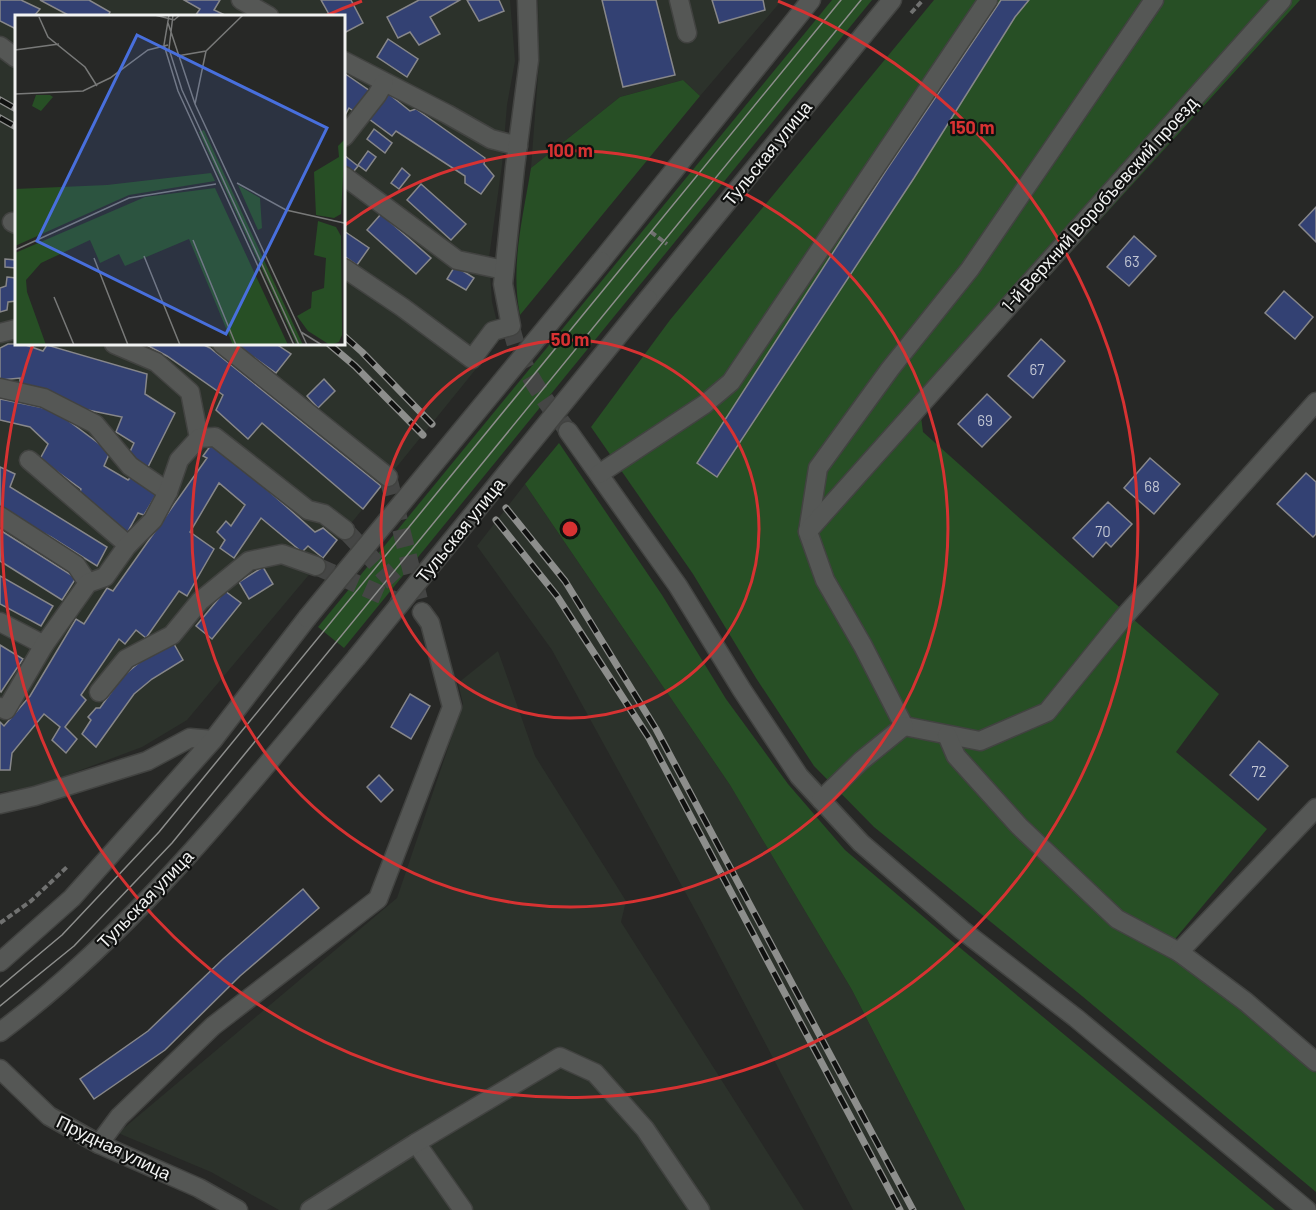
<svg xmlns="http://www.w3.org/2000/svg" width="1316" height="1210" font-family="Barlow,sans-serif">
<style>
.built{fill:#2c322b;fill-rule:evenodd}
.green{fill:#274f25}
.building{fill:#334173;stroke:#87878a;stroke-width:1.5}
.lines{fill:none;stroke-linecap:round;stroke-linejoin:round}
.minor-tunnel{stroke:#454645;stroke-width:18;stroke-dasharray:18 9;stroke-linecap:butt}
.minor-casing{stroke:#424341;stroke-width:21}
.path{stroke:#707170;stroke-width:4;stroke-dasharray:6 3;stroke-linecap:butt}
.minor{stroke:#555755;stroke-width:18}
.tram{stroke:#8d8e8c;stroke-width:1.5}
.rail-casing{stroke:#8d8e8c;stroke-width:7}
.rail{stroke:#101110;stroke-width:4.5;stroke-dasharray:14;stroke-linecap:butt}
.minor-bridge-casing{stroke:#424341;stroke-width:21;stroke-linecap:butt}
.minor-bridge{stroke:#555755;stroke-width:18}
.ring{fill:none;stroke:#d73232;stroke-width:3}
.labels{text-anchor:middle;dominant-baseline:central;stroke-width:4.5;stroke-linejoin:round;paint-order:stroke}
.number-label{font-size:15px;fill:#c2c6d2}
.street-label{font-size:18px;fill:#f2f3f2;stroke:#101110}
.inset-road{fill:none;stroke:#787978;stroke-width:1.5}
.view{fill:#486fdd;fill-opacity:0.15;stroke:#486fdd;stroke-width:3}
.inset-edge{fill:none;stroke:#f2f3f2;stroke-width:3}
.centre{fill:#d73232;stroke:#101110;stroke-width:3}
.ring-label{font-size:18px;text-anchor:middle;font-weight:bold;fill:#d73232;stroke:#101110;stroke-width:4.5;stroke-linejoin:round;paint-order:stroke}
</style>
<rect width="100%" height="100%" fill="#272826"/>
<!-- built -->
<g class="built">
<path d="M0,0H510L515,61L507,105L502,165L489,258L492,302L501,338L323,558L187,720L142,747L36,787L0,792ZM16,16H344V344H16Z"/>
<polygon points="538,0 782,0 700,96 683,80 620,97 531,168 539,62"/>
<polygon points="525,484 730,785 852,990 965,1210 853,1210 700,919 552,650 477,546"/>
<polygon points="498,651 535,756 626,901 621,922 804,1210 279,1210 211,1172 118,1133 397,898 463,704 458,683"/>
</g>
<!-- green -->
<g class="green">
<polygon points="832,0 872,0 344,648 318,627"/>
<polygon points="934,0 1300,0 921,417 923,432 1117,605 1219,694 1176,752 1267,829 1175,939 1316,1053 1316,1192 1082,996 874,827 814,766 756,678 693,574 591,427 670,320"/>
<path d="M683,80L700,96L520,315C510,266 523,217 531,168L620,97Z"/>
<polygon points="559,443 662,595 726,699 788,784 845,850 947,937 1275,1210 965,1210 852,990 730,785 525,484"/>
</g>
<!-- building -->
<g class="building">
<polygon points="0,0 21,0 40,9 34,16 16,16 16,29 0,21"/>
<polygon points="40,0 89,0 110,12 108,16 70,16"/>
<polygon points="184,0 220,0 214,10 227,16 195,16 200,9"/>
<polygon points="321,0 351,0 363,23 344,33 344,16 330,16"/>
<polygon points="419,0 460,0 430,17 440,34 419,45 410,32 398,38 387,17"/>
<polygon points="467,0 499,0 504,11 479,21"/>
<polygon points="602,0 656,0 675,75 623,87"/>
<polygon points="712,0 763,0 765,10 719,23"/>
<polygon points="1001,0 1029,0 1015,17 914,178 717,477 697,463 887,169"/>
<polygon points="388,39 418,59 407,77 377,57"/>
<polygon points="344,73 370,91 355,112 349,108 344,117"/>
<polygon points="385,91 410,111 416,109 485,158 484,164 494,176 481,194 465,183 465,176 396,131 392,136 369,119"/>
<polygon points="374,129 392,143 385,153 367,139"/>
<polygon points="368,151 376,157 366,171 358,165"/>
<polygon points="344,155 358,166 350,176 344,170"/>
<polygon points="402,168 410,175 399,189 391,183"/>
<polygon points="421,184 466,224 451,240 407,200"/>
<polygon points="1316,207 1316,242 1299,225"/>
<polygon points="381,214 431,258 416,274 367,230"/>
<polygon points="344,231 369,248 357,265 344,256"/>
<polygon points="1134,236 1156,256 1129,286 1107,267"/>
<polygon points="5,259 16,260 16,268 5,267"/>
<polygon points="455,266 474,278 466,290 447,279"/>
<polygon points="7,277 16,278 16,301 8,302 7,310 0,312 0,288 6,286"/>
<polygon points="1284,291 1313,317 1295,339 1265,313"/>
<polygon points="1041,339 1065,361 1033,398 1008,376"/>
<polygon points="8,344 23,344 43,351 47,345 147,374 145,394 175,413 147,469 128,456 134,443 116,432 122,417 78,408 20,388 20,378 0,380 0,348"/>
<polygon points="145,344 202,344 210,348 381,486 363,509 262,423 248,439 216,410 223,395 167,356"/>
<polygon points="235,344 276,344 291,354 276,373"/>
<polygon points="324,379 335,391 318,408 307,396"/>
<polygon points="987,394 1011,417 982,447 958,424"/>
<polygon points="0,399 54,410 110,452 104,466 128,480 131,477 156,495 144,515 138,513 127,533 79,495 81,489 40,459 48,444 30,427 0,420"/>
<polygon points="211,445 244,469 315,532 323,528 337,540 323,558 308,546 302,552 261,518 234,558 220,548 225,540 217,532 226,521 231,526 245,505 219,483 190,532 214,549 187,596 179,591 146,638 136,630 125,644 119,639 81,695 86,700 65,727 77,739 66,753 52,740 60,727 44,714 12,753 10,770 0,770 0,722 4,726 30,696 76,619 84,624 107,588 113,591 207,458 203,456"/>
<polygon points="1150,458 1180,484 1154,514 1124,488"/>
<polygon points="0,467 15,474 10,487 107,547 97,566 51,537 0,511"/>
<polygon points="1306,473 1316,482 1316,534 1313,537 1277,504"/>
<polygon points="1108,502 1132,524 1111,547 1106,542 1093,557 1073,538"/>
<polygon points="0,530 76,578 62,600 0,561"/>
<polygon points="263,567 273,584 249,599 239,582"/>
<polygon points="0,576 53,606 41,626 0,604"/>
<polygon points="225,591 241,603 212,639 196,626"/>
<polygon points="174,644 183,660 152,679 134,694 96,747 82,734 91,720 88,717 96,708 100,708 122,677 147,656"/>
<polygon points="0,645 23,659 1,692 0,691"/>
<polygon points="410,694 430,706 411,739 391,727"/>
<polygon points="1259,741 1288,766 1258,800 1230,775"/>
<polygon points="379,775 393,790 381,802 367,787"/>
<polygon points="303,889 319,908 240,976 165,1050 94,1099 80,1079 148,1031 223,959"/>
</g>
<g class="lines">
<!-- minor-tunnel -->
<g class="minor-tunnel">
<path d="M511,326C519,367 544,399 568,431"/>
<polyline points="388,477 422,612"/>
<polyline points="345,530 416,606"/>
<polyline points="316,566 414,609"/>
</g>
<!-- minor casing -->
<g class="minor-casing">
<g id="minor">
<polyline points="241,0 269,16"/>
<polyline points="679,0 687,33"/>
<polyline points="1154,0 970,269 890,369 818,468 808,532 825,580 863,646 904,726 980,741 1047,712 1123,618 1316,402"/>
<polyline points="0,46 16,58"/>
<polyline points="344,61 447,114 491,139 518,146"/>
<polyline points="344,137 377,95 384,83"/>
<polyline points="344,176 457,260 504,270"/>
<polyline points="12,222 16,224"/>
<polyline points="601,261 811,0"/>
<polyline points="344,268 402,307 472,359 493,331 511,326 503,284 515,167 529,60 527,0"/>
<polyline points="648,299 892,0"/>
<polyline points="0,333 16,329"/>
<polyline points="114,344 156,362 190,392 199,438"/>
<polyline points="222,344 388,477"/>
<polyline points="0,388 44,398 95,424 130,466 168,492"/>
<polyline points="568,431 678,586 742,690 799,776 861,843 962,930 1076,1018 1307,1210"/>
<polyline points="29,460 128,545"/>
<polyline points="599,474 705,404 731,382 988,0"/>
<polyline points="0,516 76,565 88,583"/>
<polyline points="808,531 1282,0"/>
<polyline points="0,622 44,645"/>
<polyline points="99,692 126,659 172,635 200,601 249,561 282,554 316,566"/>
<polyline points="0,707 6,710 44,645 88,583 105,577 127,546 153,520 168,492 179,460 199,438 215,437 308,510 324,514 345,530"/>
<polyline points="947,735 956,756 1019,826 1117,919 1179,952"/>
<polyline points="821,800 861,761 904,726"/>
<polyline points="0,804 35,796 147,761 190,738 213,740"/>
<polyline points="1316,808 1179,952 1246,1002 1316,1062"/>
<polyline points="0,962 72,898 213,740 307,618"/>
<path d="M0,1032C138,929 245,789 356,658"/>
<polyline points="0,1069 49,1116 99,1144 199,1188 238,1210"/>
<polyline points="416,1143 463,1210"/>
<polyline points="99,1144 119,1117 213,1026 378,899 452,707 430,623 422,612"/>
<polyline points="310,1210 416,1143 560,1057 595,1073 645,1129 700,1210"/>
</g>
</g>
<!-- path -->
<g class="path">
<polyline points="911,13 923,0"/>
<polyline points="651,232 667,244"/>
<polyline points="0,923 31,901 68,866"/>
</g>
<!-- minor -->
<use href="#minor" class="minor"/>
<!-- tram -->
<g class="tram">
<polyline points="0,987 62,935 159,832 841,0"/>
<polyline points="0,1006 74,946 172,843 861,0"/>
</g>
<!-- rail casing -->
<g class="rail-casing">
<g id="rail">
<polyline points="0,100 16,109"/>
<polyline points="0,118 16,127"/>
<polyline points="344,336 362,352 432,424"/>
<polyline points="329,344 355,366 423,435"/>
<polyline points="506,508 565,581 656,729 913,1210"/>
<polyline points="496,520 557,596 649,738 900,1210"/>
</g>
</g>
<!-- rail -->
<use href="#rail" class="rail"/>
<!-- minor-bridge casing -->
<g class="minor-bridge-casing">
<g id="minor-bridge">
<polyline points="307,618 601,261"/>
<polyline points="356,658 648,299"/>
</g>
</g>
<!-- minor-bridge -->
<use href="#minor-bridge" class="minor-bridge"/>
</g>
<!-- distance rings -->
<g class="ring">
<circle cx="570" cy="529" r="189"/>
<path d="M345 225A378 378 0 1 1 239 346"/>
<path d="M325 16A568 568 0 0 1 362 1M778 1A568 568 0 1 1 33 344"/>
</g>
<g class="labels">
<!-- number labels -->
<g class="number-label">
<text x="1132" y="261">63</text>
<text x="1037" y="369">67</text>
<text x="985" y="420">69</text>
<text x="1152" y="486">68</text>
<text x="1103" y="531">70</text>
<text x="1259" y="771">72</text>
</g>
<!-- street labels -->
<g class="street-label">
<text transform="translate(767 153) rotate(-51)">Тульская улица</text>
<text transform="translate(1099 204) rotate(-48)">1-й Верхний Воробъевский проезд</text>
<text transform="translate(460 530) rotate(-51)">Тульская улица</text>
<text transform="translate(145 899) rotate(-46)">Тульская улица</text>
<text transform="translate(114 1147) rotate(26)">Прудная улица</text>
</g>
</g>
<!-- overview -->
<g transform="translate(15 15)">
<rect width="330" height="330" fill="#272826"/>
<path d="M21,80H35L38,82L26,96L17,91ZM189,115L288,330H282L184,117ZM330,124L326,199L319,203L301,200L299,157L324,142L323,131ZM196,158L200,166L114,180L0,231V174L92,170ZM223,170L245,183L247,213L243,215ZM200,173L273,330H218L174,224L110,251L104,239L85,248L75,225L26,248L11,265L12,277L31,330H0V238L130,182ZM303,206L321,212L326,221L327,320L324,327L315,330L293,316L282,301L296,293L297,277L309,273L311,243L299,240Z" fill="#274f25"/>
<path class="inset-road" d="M140,0L159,5L165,0M154,0L149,30L163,76L279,330M158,0L154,34L167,75L284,330M24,2L33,22L70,52L82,71M153,8L180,89L292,330M0,35L44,29M162,41L191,36L228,0M0,79L68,76L95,63L133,35L153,30M180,89L191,36M330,161V313M222,168L271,195L329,208M178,225L221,330M0,235L114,183L201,169M129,241L165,330M79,243L113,330M39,282L59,330M286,317L307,330"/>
<path class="view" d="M122,20L312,113L211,319L22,226Z"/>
<rect width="330" height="330" class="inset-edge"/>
</g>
<circle cx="570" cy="529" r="9" class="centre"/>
<g class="ring-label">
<text x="972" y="134">150 m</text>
<text x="570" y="157">100 m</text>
<text x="570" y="346">50 m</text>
</g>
</svg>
